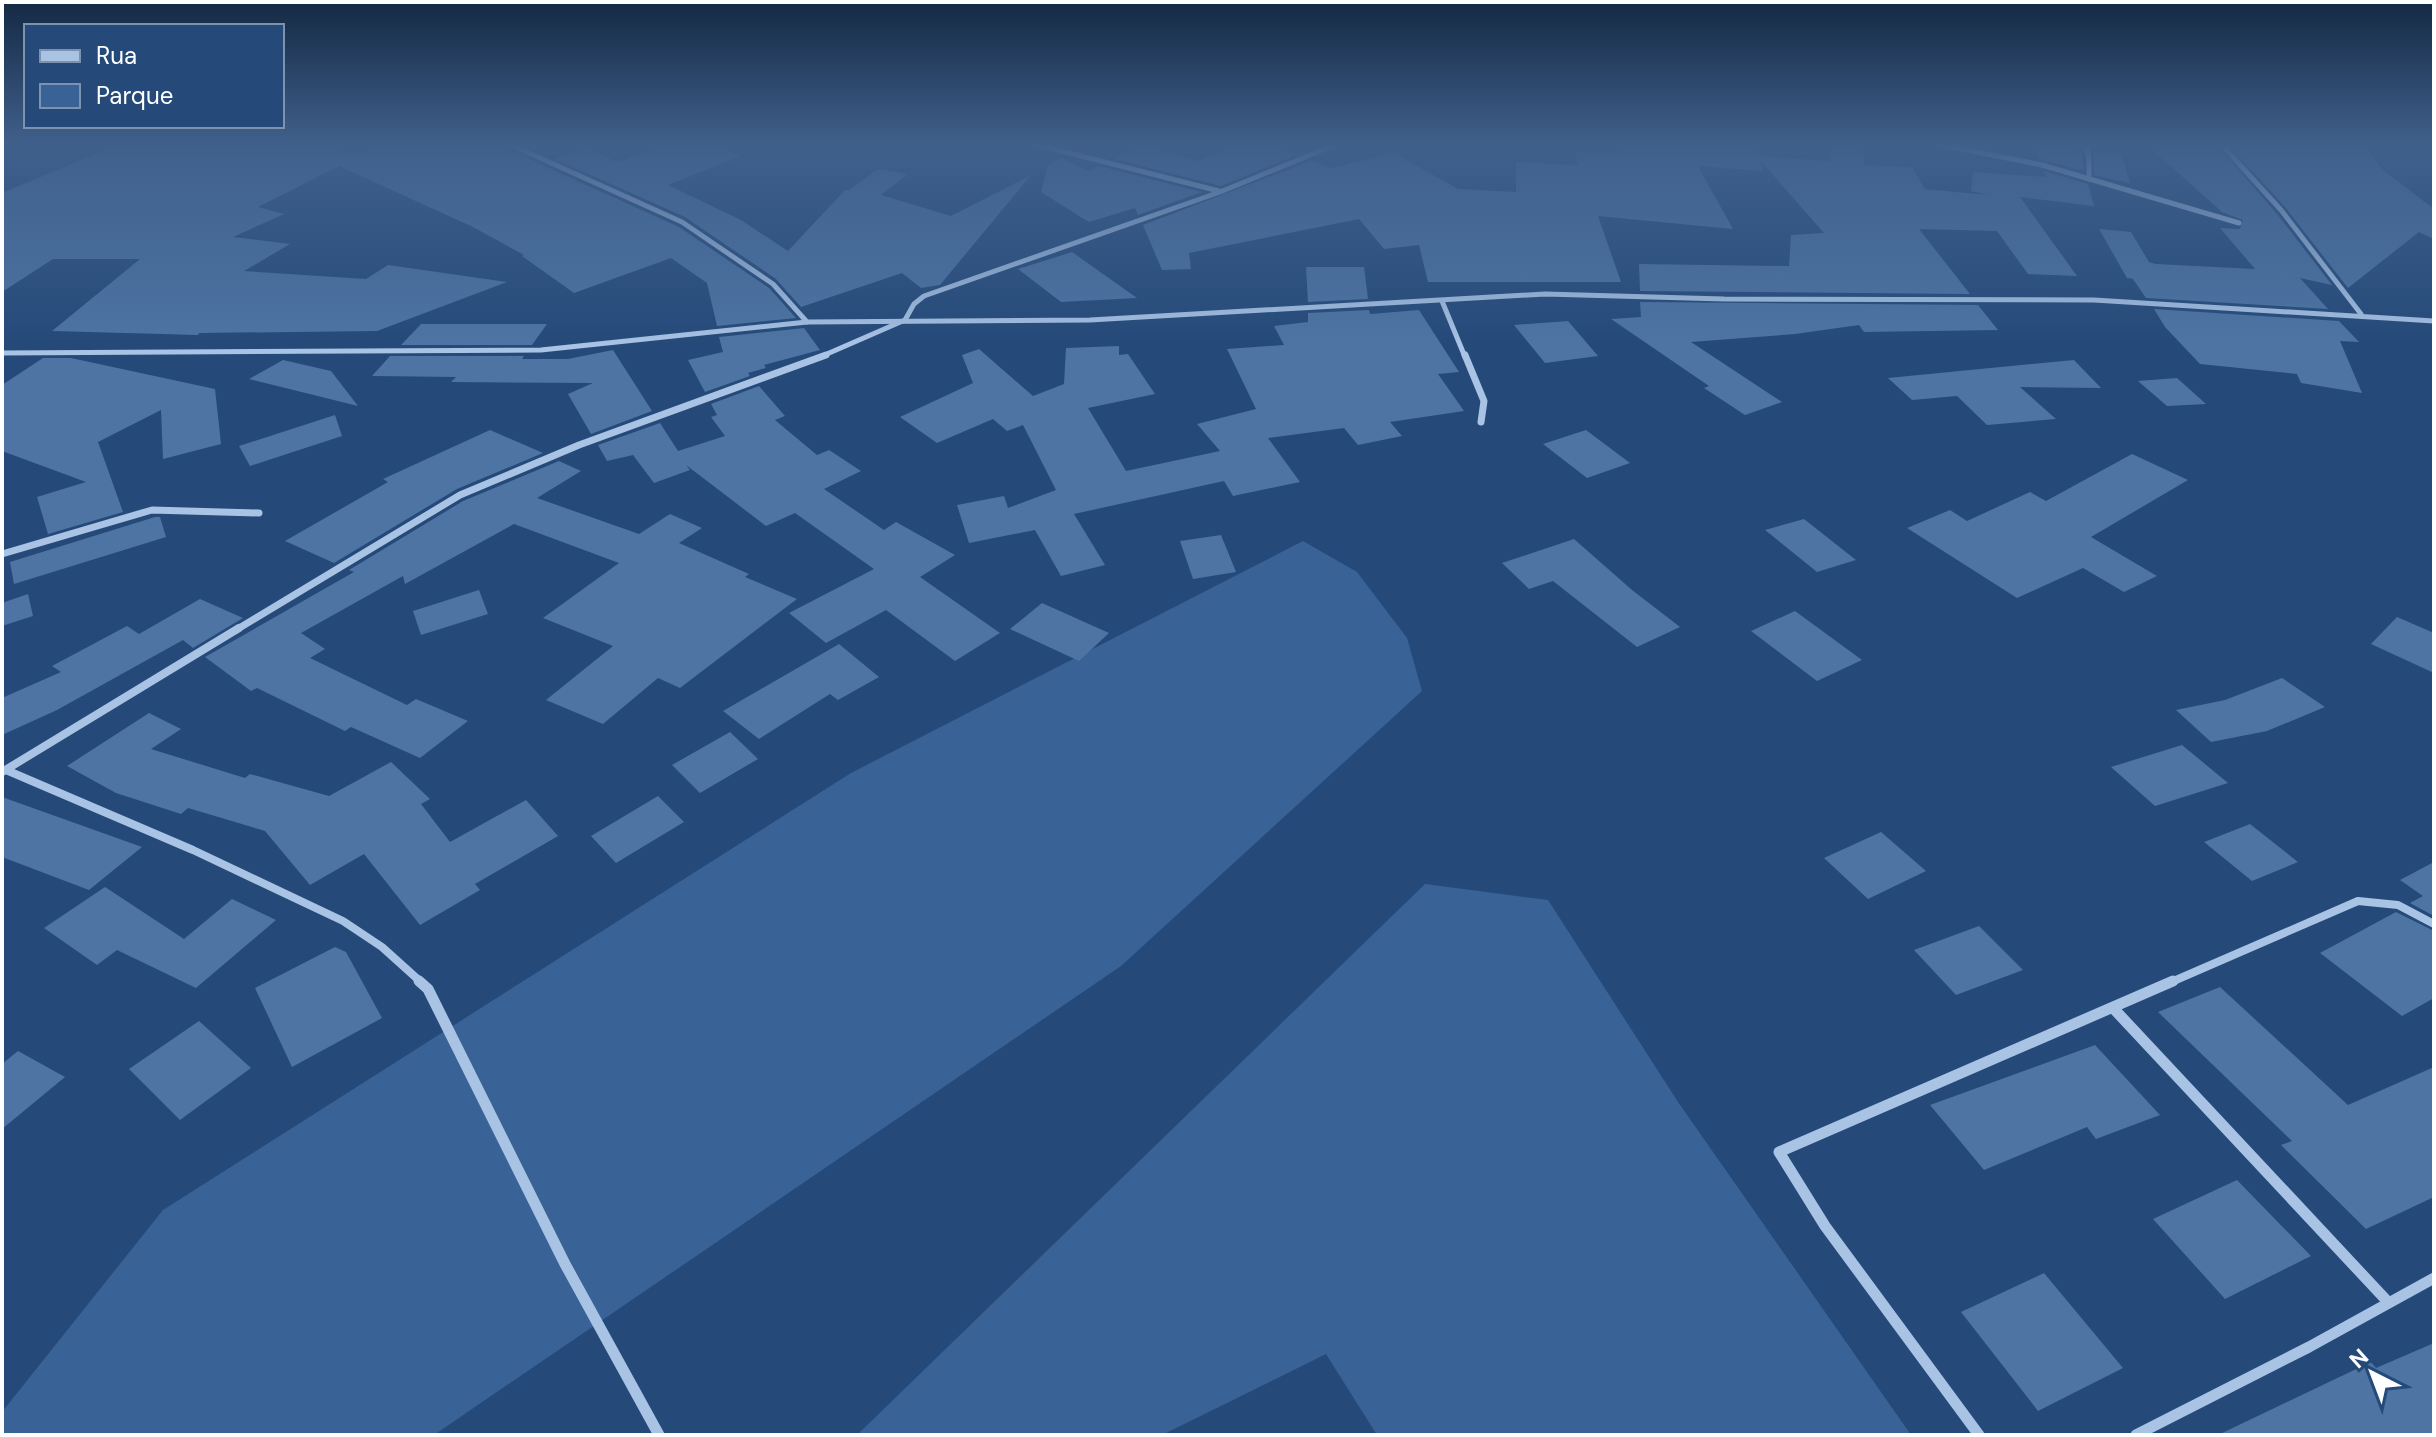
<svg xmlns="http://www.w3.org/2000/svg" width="2436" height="1437" font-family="'DM Sans',sans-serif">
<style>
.green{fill:#396397}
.building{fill:#4d74a3}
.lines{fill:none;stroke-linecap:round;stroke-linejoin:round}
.minor-far3{stroke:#a8c3e4;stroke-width:5}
.minor-far2{stroke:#a8c3e4;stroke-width:7}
.minor-far1{stroke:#a8c3e4;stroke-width:8}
.minor{stroke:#a8c3e4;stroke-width:11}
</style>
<rect width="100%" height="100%" fill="#254a79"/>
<!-- green -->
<g class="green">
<polygon points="1303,541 1357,572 1407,638 1422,691 1121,966 434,1435 2,1435 2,1412 163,1210 851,773"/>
<polygon points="1425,884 1548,900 1678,1102 1911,1435 1377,1435 1326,1354 1162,1435 857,1435"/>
</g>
<!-- building -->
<g class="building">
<polygon points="120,144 311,144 354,154 392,144 502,144 507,149 679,227 769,288 796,318 717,326 707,283 671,258 574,293 522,256 524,255 473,227 339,166 258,207 284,214 233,237 290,244 244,271 366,279 388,265 507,282 377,331 199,333 198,335 52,331 140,259 53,259 2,292 2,193"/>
<polygon points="669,144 709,144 741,156 668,185 741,220 788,251 845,190 849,190 878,169 908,174 881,195 951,216 1031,175 940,285 921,288 902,273 801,307 776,279 685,217 555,159 586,148 618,162"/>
<polygon points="1239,144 1264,144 1296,155 1221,186 1114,159 1142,145 1197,161"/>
<polygon points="1638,144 1757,144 1760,156 1831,161 1831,144 1863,144 1864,165 1912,167 1925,189 1988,195 1971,191 1973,172 2046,177 2044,171 2088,184 2094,206 2020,197 2077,276 2028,274 1997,231 1919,229 1970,294 1640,291 1639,264 1789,266 1791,235 1824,233 1760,160 1763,171 1698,166 1733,229 1598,216 1621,282 1428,282 1419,245 1384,249 1359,219 1189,253 1191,269 1162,270 1143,225 1311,161 1332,168 1394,153 1458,189 1516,192 1516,162 1578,165 1575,151 1622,153 1619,146 1638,147"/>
<polygon points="2146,144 2216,144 2277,214 2332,285 2300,278 2328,309 2146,298 2133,279 2127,278 2099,229 2131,232 2149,262 2156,264 2255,269 2220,228 2240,229 2243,220 2222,212"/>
<polygon points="2228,144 2363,144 2383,170 2434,209 2434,239 2419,232 2348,288 2285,207"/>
<polygon points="2034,146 2081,151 2084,171 2039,159"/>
<polygon points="2093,152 2122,155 2130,183 2094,175"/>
<polygon points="1061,158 1089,171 1099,166 1202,192 1138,215 1135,208 1089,222 1041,192 1048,165"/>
<polygon points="1072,252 1137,298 1061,302 1018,269"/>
<polygon points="1306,267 1364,267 1368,299 1308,302"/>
<polygon points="1640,302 1978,305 1998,330 1864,332 1859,325 1795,334 1691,342 1782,402 1745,415 1704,388 1709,386 1611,319 1641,317"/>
<polygon points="2154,309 2339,321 2359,342 2340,341 2362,393 2301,383 2297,374 2200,364 2165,327"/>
<polygon points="1369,310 1370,314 1419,310 1459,372 1438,374 1464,411 1390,422 1402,436 1358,445 1344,428 1268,438 1300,482 1233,496 1224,481 1074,514 1105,565 1061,576 1035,530 969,543 957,505 1004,496 1008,508 1056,490 1023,425 1007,431 993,419 937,443 900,417 973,383 962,355 979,349 1033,396 1064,384 1066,348 1119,346 1119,355 1128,354 1155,394 1088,408 1126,471 1220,451 1197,424 1256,409 1227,349 1284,345 1274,326 1308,322 1308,313"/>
<polygon points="1568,321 1598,356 1545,363 1514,325"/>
<polygon points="421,324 547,324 532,345 401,345"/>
<polygon points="804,328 820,350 764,365 766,368 748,373 750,376 705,392 688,360 723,352 719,337"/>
<polygon points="613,350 652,411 591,434 568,394 593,383 451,382 456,377 372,376 390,356 524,356 522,359 568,359"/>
<polygon points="43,358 71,358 215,389 221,444 163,459 161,410 98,442 123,512 48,534 37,497 86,482 2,451 2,385"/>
<polygon points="283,360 331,371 358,406 249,379"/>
<polygon points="2074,360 2101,388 2020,387 2056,419 1987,425 1957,396 1912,400 1888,378"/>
<polygon points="2177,378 2206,404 2167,406 2138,381"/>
<polygon points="759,386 785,416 775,420 817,455 829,450 861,471 824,489 884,530 896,522 955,555 920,577 1000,633 955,661 886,610 826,643 789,613 874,569 795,513 766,526 686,465 690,470 654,483 633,455 607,461 598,445 660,423 678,451 725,436 711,417 717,415 711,404"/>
<polygon points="335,415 342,436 250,466 239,446"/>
<polygon points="490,430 543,453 457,489 334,563 285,541 388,482 383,479"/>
<polygon points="1586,430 1630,463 1587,478 1543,444"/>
<polygon points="2132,454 2188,480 2091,537 2157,576 2124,592 2083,568 2017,598 1907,528 1950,510 1967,521 2030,492 2046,501"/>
<polygon points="559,461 581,471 537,498 639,534 670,514 702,528 679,543 749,574 745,577 797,599 680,688 658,678 603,724 546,700 613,646 543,618 619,563 514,524 405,584 403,576 301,633 325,649 310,658 407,705 416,699 468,721 420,758 351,727 345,731 257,688 251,691 205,657 354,572 349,570 463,501"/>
<polygon points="155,517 160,517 166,537 14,584 10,562"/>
<polygon points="1804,519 1856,560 1817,572 1765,530"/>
<polygon points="1221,535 1236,572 1193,579 1180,541"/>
<polygon points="1574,539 1632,590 1680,627 1637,647 1553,581 1529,589 1502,563"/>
<polygon points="479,590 488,614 421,635 413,611"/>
<polygon points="28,594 33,616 2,626 2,603"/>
<polygon points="200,599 243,618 193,648 183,640 57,710 2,735 2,698 61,672 52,666 127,626 139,634"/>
<polygon points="1042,603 1109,633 1079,661 1010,629"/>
<polygon points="1795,611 1862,660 1817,681 1751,631"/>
<polygon points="2397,617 2434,633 2434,673 2371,644"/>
<polygon points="839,644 879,677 838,700 830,694 759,739 723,711"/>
<polygon points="2282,678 2325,707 2267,731 2211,742 2176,710 2225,700"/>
<polygon points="149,713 181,729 151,749 245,778 250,774 329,796 391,762 430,799 421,804 450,842 526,800 558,836 475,884 480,890 420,925 364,854 310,885 265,831 188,808 181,814 116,793 67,766"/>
<polygon points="730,732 758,759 700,793 672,765"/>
<polygon points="2182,745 2228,783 2155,806 2111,767"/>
<polygon points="658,796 684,822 616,863 591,836"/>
<polygon points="2,797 142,847 89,890 2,857"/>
<polygon points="2250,824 2298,862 2252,881 2204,842"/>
<polygon points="1881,832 1926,871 1868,899 1824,858"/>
<polygon points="2434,862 2434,916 2410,903 2423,896 2400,880"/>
<polygon points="105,887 184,939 232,899 276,920 196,988 117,950 97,965 44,928"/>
<polygon points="2396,912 2434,931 2434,998 2402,1016 2320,953"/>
<polygon points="1979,926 2023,970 1956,995 1914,950"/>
<polygon points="335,947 346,952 382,1018 292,1067 255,988"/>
<polygon points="2220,987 2348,1105 2434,1067 2434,1197 2366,1229 2281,1145 2292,1141 2158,1012"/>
<polygon points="199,1021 251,1068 180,1120 129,1069"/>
<polygon points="2095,1045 2160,1115 2096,1139 2087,1127 1984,1170 1930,1105"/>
<polygon points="18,1051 65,1077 2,1129 2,1064"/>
<polygon points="2237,1180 2311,1256 2225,1299 2153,1219"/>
<polygon points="2044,1273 2123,1368 2038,1411 1961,1312"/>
<polygon points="2434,1343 2434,1435 2218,1435 2371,1362 2376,1368"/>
</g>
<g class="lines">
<!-- minor-far3 -->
<g class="minor-far3">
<polyline points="509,144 682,222 773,284 807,322"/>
<polyline points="1034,144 1219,191"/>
<polyline points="1937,144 2042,165 2239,223"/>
<polyline points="2085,144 2089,157 2089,179"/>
<polyline points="2221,144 2281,210 2361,314"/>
<polyline points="1442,301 1465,357"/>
<polyline points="2,353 541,350 807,322 1090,320 1545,294 1724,299 2094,300 2434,321"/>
<polyline points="820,357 905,320 914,304 924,296 1220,192 1337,144"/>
</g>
<!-- minor-far2 -->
<g class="minor-far2">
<polyline points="1465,355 1484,401 1481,422"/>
<polyline points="2,554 152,510 259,513"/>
<polyline points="236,630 460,495 579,445 826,355"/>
</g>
<!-- minor-far1 -->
<g class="minor-far1">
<polyline points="6,770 193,850 343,921 382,947 422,983"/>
<polyline points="2,772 239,628"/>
<polyline points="2169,983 2358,901 2398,905 2434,924"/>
</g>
<!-- minor -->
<g class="minor">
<polyline points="419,981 428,989 565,1264 659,1435"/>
<polyline points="2114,1009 2388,1302"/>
<polyline points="1979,1435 1825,1226 1779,1152 2173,981"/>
<polyline points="2136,1435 2309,1347 2434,1278"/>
</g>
</g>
<!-- sky -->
<linearGradient id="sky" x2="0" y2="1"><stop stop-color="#142943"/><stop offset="0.42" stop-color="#40608c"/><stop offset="1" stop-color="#40608c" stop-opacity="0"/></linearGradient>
<rect width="2436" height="345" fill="url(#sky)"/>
<!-- border -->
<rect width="2436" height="1437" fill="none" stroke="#ffffff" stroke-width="8"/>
<!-- legend -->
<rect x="24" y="24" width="260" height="104" fill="#254a79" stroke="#7c92af" stroke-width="2"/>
<rect x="40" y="50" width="40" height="12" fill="#a8c3e4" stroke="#7c92af" stroke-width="2"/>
<text x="96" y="64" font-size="24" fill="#ffffff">Rua</text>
<rect x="40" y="84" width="40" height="24" fill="#396397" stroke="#7c92af" stroke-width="2"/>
<text x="96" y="104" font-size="24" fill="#ffffff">Parque</text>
<!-- north arrow -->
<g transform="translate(2372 1373) rotate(318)" stroke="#254a79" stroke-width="6" paint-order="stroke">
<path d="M0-6L14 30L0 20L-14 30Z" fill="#ffffff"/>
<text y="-12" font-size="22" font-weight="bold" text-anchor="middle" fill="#ffffff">N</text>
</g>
</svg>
